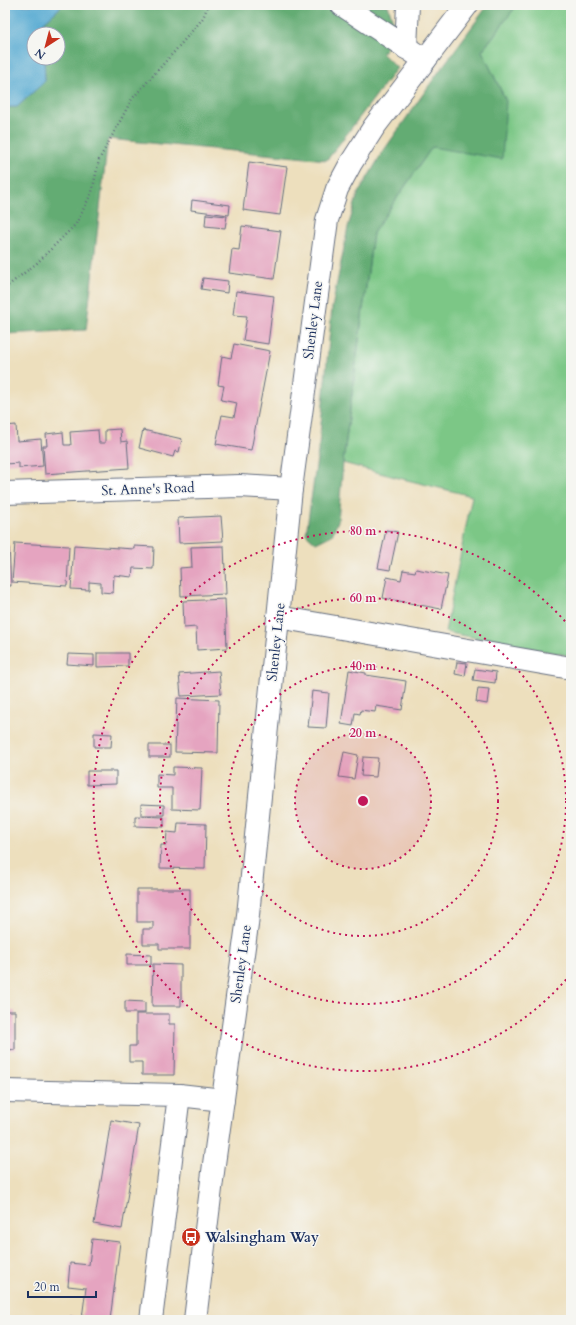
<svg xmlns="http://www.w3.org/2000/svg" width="576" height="1325" font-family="Cardo,serif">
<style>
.green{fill:#7bc786;stroke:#4b7b72}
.forest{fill:#64ac73;stroke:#406e68}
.water{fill:#56aad2;stroke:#386c98}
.building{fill:#e5a4c0}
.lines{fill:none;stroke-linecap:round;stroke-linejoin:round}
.minor-casing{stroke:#646d7f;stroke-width:24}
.major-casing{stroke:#646d7f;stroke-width:24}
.path{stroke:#646d7f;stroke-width:2.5;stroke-dasharray:1 3;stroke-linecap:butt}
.minor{stroke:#fff;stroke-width:22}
.major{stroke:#fff;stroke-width:22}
.ring{fill:none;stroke:#c2185b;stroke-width:2;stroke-dasharray:2 4}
.labels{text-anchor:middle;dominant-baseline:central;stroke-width:3;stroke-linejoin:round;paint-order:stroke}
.street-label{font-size:14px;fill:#1b2f5e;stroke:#f6f6f2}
.poi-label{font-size:14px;font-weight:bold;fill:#1b2f5e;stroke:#f6f6f2;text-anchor:start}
.centre{fill:#c2185b;stroke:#f6f6f2;stroke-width:2}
.ring-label{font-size:12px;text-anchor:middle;font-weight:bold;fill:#c2185b;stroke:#f6f6f2;stroke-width:3;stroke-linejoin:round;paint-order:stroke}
</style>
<rect width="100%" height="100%" fill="#f6f6f2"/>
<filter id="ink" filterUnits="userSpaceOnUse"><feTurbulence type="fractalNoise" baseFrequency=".025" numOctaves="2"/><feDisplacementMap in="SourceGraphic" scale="8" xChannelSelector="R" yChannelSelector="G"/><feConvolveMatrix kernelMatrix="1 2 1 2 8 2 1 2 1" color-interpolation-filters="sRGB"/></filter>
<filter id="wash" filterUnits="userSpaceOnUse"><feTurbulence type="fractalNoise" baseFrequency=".012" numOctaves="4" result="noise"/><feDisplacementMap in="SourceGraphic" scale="16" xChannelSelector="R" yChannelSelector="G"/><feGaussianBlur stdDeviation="0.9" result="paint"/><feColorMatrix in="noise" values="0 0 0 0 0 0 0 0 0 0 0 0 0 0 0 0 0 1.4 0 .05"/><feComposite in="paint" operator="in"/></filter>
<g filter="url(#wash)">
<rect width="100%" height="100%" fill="#eddfbd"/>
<!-- green -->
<polygon class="green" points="517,5 571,5 571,656 445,632 472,496 395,477 343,463 373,233 432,147 506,101 482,51"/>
<!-- forest -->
<g class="forest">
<polygon points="63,5 388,5 397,35 382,53 397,68 327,160 108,139 86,330 5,334 5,107 17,107 45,81 44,58 58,58 58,34 44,34 44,22"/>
<polygon points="488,5 517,5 482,51 506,101 502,159 432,147 373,233 343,463 338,521 332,535 316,543 306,534 319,445 332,308 348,227 358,194 382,153 435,77"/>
</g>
<!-- water -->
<polygon class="water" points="5,5 63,5 44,22 44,34 34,34 34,58 44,58 45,81 17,107 5,107"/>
<g id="blocks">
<!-- building -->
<g class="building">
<polygon points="249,162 287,167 280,215 243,210"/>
<polygon points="192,200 230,205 229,215 191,210"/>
<polygon points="206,214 227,216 225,228 205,226"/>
<polygon points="242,226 281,231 274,279 229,273 232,249 239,250"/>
<polygon points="203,278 228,281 227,293 201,289"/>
<polygon points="236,291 274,296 268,344 243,340 247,316 233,315"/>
<polygon points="234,344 270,351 251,450 216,444 222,415 234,417 237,403 221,400 224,386 218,385 222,356 231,358"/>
<polygon points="16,425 17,441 41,439 43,466 19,468 19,463 5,464 5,426"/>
<polygon points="120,429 121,442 127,441 129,468 45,474 43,446 47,446 46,434 63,432 64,445 71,445 70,432 98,430 99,443 105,443 105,430"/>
<polygon points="143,430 182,439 179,452 175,451 173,457 139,448"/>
<polygon points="221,516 223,541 179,543 178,518"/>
<polygon points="386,530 398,532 390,570 378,568"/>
<polygon points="15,543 69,546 67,586 12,582"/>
<polygon points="5,545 9,545 11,586 5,586"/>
<polygon points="74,545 134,549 134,546 154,547 153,569 133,568 132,577 114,575 113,593 101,592 101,583 89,582 89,590 71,589"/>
<polygon points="224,546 226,594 181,596 180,568 192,567 191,547"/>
<polygon points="416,569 448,575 441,609 383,598 387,577 401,580 403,570 415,572"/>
<polygon points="225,599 227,648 197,650 196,627 184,628 183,601"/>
<polygon points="97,653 128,653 128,666 97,667"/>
<polygon points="68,654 94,655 94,666 67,664"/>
<polygon points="457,662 467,663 465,676 455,674"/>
<polygon points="475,669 496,672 495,683 473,680"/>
<polygon points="349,670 366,673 366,675 406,681 402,710 376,706 375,712 361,710 360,714 355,713 353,726 341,724"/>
<polygon points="219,671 221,694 181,696 179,674"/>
<polygon points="478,688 489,689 487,704 476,702"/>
<polygon points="312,691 329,693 326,728 308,727"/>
<polygon points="177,698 219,700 218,753 175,752"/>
<polygon points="94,733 112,734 111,747 94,747"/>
<rect x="149" y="745" width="21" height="12"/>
<polygon points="344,752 358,755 354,779 339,777"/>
<polygon points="363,757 378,758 376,777 361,776"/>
<polygon points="173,767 202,768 200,810 172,809 172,788 157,788 157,774 173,775"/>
<polygon points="87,771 116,771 116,784 87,785"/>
<polygon points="141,804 164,805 164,815 141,815"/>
<polygon points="135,816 164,817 164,827 135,826"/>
<polygon points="178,823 206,824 205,869 160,868 161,845 166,845 167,832 177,833"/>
<polygon points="137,889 190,889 190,949 159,949 159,944 143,944 143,929 153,929 153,922 137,922"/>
<polygon points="127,954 151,955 151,965 127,965"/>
<polygon points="153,964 181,965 181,1006 152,1006"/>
<polygon points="125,1001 145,1002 145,1013 125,1013"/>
<polygon points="5,1011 15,1011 15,1050 5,1049"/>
<polygon points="136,1014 169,1014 169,1024 175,1024 174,1075 142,1075 142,1062 129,1062 129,1046 136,1046"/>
<polygon points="111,1120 139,1125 122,1229 94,1224"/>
<polygon points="92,1239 120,1242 110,1320 69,1320 70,1316 82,1318 86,1288 68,1286 70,1263 89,1265"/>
</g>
</g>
</g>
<g filter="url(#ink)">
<use href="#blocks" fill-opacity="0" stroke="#646d7f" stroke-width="1"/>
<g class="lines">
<!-- minor casing -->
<g class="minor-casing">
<g id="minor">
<polyline points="342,5 425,60"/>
<polyline points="406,48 408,5"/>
<polyline points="5,493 240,486 291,489"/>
<polyline points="278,617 571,668"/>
<polyline points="5,1091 179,1095 223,1100"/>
<polyline points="151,1320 179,1095"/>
</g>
</g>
<!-- major casing -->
<g class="major-casing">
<polyline id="major" points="195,1320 214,1164 247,925 291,489 327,220 337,189 351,163 374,127 467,5"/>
</g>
<!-- path -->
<polyline class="path" points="5,288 37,263 76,224 92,192 99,160 132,99 175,51 203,18 208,5"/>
<!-- minor -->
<use href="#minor" class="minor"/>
<!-- major -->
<use href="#major" class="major"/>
</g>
</g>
<!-- distance rings -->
<circle cx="363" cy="801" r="68" fill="#c2185b" fill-opacity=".12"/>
<g class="ring">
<circle cx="363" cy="801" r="68"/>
<circle cx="363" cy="801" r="135"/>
<circle cx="363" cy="801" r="203"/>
<path d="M570 975A270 270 0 1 1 570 627"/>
</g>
<!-- icons -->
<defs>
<g id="bus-disc" transform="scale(1)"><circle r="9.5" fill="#c8321e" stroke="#f6f6f2"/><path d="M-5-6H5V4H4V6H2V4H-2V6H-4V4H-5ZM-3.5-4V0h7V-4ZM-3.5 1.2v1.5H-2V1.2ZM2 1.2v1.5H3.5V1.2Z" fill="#fff"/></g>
</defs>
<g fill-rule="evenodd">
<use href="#bus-disc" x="191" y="1237"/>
</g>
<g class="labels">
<!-- street labels -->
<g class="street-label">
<text transform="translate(313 320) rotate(-83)">Shenley Lane</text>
<text transform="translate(148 489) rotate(-2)">St. Anne's Road</text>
<text transform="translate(276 642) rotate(-84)">Shenley Lane</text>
<text transform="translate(241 964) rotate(-82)">Shenley Lane</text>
</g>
<!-- poi labels -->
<g class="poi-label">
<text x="205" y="1237">Walsingham Way</text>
</g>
</g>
<circle cx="363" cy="801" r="6" class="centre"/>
<g class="ring-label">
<text x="363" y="535">80 m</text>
<text x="363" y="602">60 m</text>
<text x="363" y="670">40 m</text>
<text x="363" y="737">20 m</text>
</g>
<!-- margin -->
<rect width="576" height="1325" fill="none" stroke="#f6f6f2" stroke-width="20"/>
<!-- north arrow -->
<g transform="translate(46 46) rotate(216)"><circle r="19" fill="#f6f6f2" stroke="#9ea6b7"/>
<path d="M0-3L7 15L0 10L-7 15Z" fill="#c8321e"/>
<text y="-6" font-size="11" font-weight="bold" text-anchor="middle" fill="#1b2f5e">N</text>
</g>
<!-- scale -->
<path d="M28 1291v6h68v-6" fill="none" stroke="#1b2f5e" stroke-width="2"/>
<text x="34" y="1291" font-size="12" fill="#1b2f5e" stroke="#f6f6f2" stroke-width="3" paint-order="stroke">20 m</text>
</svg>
